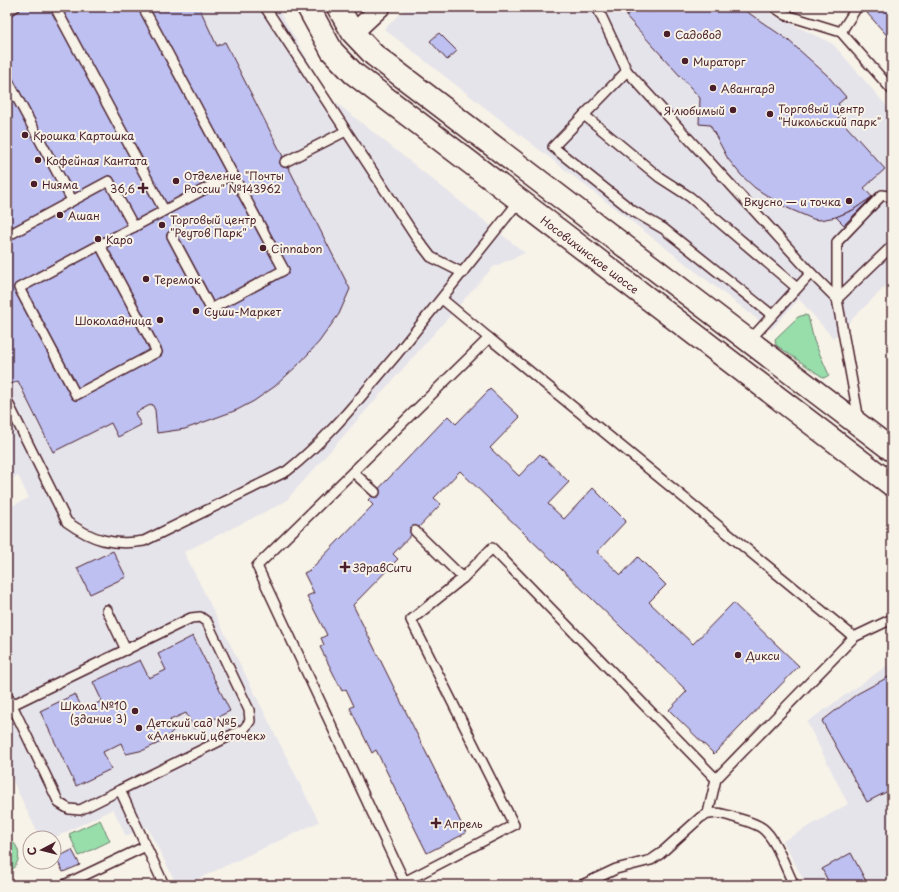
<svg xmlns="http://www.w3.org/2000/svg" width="899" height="892" font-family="'Playpen Sans',sans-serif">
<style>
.built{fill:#e6e4eb}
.green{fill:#97deab;stroke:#707e6b}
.building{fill:#bdc0f1;stroke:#4a1f2b}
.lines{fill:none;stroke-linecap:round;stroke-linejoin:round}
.lane-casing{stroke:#4a1f2b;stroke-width:12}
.street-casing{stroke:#4a1f2b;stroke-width:21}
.secondary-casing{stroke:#4a1f2b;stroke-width:25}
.lane{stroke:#f7f3e8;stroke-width:9}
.street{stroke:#f7f3e8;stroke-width:18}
.secondary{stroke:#f7f3e8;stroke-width:22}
.poi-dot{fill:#4a1f2b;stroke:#f7f3e8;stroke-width:1.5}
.labels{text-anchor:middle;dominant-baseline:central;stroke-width:4;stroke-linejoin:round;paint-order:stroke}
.poi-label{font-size:11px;fill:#4a1f2b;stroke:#f7f3e8;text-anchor:start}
.street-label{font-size:11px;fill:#4a1f2b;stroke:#f7f3e8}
</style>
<rect width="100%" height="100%" fill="#f7f3e8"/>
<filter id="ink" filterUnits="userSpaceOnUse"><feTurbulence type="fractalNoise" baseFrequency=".025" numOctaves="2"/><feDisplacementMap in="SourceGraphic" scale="8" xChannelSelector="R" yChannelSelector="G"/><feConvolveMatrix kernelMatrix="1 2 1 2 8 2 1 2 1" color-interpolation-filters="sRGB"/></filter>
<g filter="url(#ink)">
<!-- built -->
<g class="built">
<polygon points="7,7 277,7 329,97 525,253 493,267 285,502 184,552 319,822 185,885 177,885 147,827 126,836 113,809 54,838 40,838 7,769 7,686 11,684 7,676 7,508 29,498 18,476 7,481"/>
<polygon points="407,7 757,7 833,44 892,112 892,280 833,338 799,299 771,330 384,29"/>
<polygon points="892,662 892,885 806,885 783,841 848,804 807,722"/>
</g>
<!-- green -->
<g class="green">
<polygon points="804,315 808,316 814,341 829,375 824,378 776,345 775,339 798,317"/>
<polygon points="100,820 110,841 79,856 69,834"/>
<path d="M7,837C23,847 22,864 7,874Z"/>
</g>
<!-- building -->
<g class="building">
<polygon points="7,7 199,7 217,46 225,42 350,289 339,314 319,342 298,365 274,387 254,401 237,410 185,429 157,433 155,410 152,404 135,413 141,425 118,437 111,423 53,452 18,381 7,386"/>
<polygon points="636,7 648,7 653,12 659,7 740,7 788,40 827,75 846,97 838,104 845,111 838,117 885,169 864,188 872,197 853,210 836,217 820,220 813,219 785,207 755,188 741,175 728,159 710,125 699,124 700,98 626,16"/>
<polygon points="874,7 892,7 892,41 867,13"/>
<polygon points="439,33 457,51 447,60 430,41"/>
<polygon points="872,197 844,225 836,217 853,210"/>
<polygon points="490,389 520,417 490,448 519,476 540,454 569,482 548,504 564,519 593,488 626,521 597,552 621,575 638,557 666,585 649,602 693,644 733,603 799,666 714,754 669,710 687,691 460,471 434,498 441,504 393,554 398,559 353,605 466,833 427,853 376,750 372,753 350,708 354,706 346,689 342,691 320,647 324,645 321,638 327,635 307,596 314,593 304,573 310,570 373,505 368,500 448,416 456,424"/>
<polygon points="113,551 126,577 90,594 77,568"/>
<polygon points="193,636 230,711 194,729 186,713 170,720 174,730 163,741 144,750 126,754 121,743 103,752 111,769 76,786 40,711 75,694 83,710 102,701 93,682 140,660 149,678 166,670 158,654"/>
<polygon points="892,675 892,789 867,802 822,721 857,694"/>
<polygon points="72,850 80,865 63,872 56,858"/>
<polygon points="851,853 868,885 830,885 822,869"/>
</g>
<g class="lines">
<!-- lane casing -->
<g class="lane-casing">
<g id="lane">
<polyline points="55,7 164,210"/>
<polyline points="143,7 284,270 211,309 172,236"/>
<polyline points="265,7 415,236 431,257 463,273"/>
<polyline points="597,7 627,71 811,273 837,299"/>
<polyline points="774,7 786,15 841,32 892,90"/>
<polyline points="7,11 15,7"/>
<polyline points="841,32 857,7"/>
<polyline points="627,71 553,147 633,211 664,229 772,315"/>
<polyline points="7,79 72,200"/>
<polyline points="584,115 659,177 690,197 797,288"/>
<polyline points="285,162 346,131"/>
<polyline points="7,236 109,181 134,227"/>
<path d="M100,245L157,352L76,395L19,288C90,250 161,212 233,174"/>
<polyline points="442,299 489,338"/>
<polyline points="837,299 892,246"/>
<polyline points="749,341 811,273"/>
<path d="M7,401L67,522C92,540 113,546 144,541L287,471C329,438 362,395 397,354C438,303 479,252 520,200"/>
<polyline points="859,420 837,299 837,242 882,195 892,197"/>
<polyline points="353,472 375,492"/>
<polyline points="415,531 463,578"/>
<polyline points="107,610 126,650"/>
<polyline points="854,637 892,619"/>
<polyline points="7,695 12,705"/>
<polyline points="120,790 80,810 69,809 59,803 12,705 191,618 200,617 207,622 249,710 250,721 244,729 120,790 146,846"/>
<polyline points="708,813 716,779"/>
<polyline points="404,882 514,825 411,620 463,578 492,548 716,779 854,637 489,338 257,566 398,868 406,885"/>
<polyline points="64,885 146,846 164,885"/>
<path d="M582,885L616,869L651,860L660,854L701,817C713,811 721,813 733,817C743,820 753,822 762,828C776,838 786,870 794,885"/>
</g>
</g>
<!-- street casing -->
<g class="street-casing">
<polyline id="street" points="353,33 381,7"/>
</g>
<!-- secondary casing -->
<g class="secondary-casing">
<g id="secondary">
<path id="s1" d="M308,7L332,51L353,73L892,485"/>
<polyline points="338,7 353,33 374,55 892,450"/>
</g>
</g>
<!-- lane -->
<use href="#lane" class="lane"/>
<!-- street -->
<use href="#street" class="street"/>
<!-- secondary -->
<use href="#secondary" class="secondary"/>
</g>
</g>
<!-- markers -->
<g class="poi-dot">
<circle cx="667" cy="34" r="4"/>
<circle cx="685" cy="61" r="4"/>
<circle cx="713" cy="88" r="4"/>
<circle cx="733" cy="110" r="4"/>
<circle cx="770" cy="114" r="4"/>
<circle cx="25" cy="135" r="4"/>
<circle cx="38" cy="160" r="4"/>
<circle cx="176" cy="181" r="4"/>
<circle cx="34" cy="184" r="4"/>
<path d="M141 182h4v4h4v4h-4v4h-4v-4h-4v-4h4z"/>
<circle cx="849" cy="201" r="4"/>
<circle cx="60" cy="215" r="4"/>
<circle cx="162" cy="225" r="4"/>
<circle cx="98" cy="239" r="4"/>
<circle cx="263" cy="248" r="4"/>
<circle cx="146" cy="279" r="4"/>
<circle cx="196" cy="311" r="4"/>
<circle cx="160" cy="320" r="4"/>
<path d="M343 561h4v4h4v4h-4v4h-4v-4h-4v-4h4z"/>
<circle cx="738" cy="655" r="4"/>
<circle cx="135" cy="711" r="4"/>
<circle cx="139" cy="728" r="4"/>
<path d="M434 817h4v4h4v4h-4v4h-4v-4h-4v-4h4z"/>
</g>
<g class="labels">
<!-- poi labels -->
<g class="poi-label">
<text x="675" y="34">Садовод</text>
<text x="693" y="61">Мираторг</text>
<text x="721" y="88">Авангард</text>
<text x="778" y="108">Торговый центр<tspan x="778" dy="13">"Никольский парк"</tspan></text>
<text x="725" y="110" text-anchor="end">Я любимый</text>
<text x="33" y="135">Крошка Картошка</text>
<text x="46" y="160">Кофейная Кантата</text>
<text x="184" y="175">Отделение "Почты<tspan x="184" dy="13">России" №143962</tspan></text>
<text x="42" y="184">Нияма</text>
<text x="135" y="188" text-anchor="end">36,6</text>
<text x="841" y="201" text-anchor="end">Вкусно — и точка</text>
<text x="68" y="215">Ашан</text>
<text x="170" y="219">Торговый центр<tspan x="170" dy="13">"Реутов Парк"</tspan></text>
<text x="106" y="239">Каро</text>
<text x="271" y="248">Cinnabon</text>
<text x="154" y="279">Теремок</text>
<text x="204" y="311">Суши-Маркет</text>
<text x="152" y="320" text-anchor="end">Шоколадница</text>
<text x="353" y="567">ЗдравСити</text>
<text x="746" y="655">Дикси</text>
<text x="127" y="705" text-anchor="end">Школа №10<tspan x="127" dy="13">(здание 3)</tspan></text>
<text x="147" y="722">Детский сад №5<tspan x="147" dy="13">«Аленький цветочек»</tspan></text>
<text x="444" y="823">Апрель</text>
</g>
<!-- street labels -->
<g class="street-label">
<text stroke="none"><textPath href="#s1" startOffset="379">Носовихинское шоссе</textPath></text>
</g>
</g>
<!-- margin -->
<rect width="899" height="892" fill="none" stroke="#f7f3e8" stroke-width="24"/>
<rect x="12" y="12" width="875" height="868" fill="none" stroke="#4a1f2b" stroke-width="1.5" filter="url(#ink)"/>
<!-- north arrow -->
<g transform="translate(42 850) rotate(263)"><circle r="19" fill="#f7f3e8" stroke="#b29e9c"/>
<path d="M0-3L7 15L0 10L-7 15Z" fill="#4a1f2b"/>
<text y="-6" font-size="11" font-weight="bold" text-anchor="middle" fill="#4a1f2b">С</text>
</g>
</svg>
